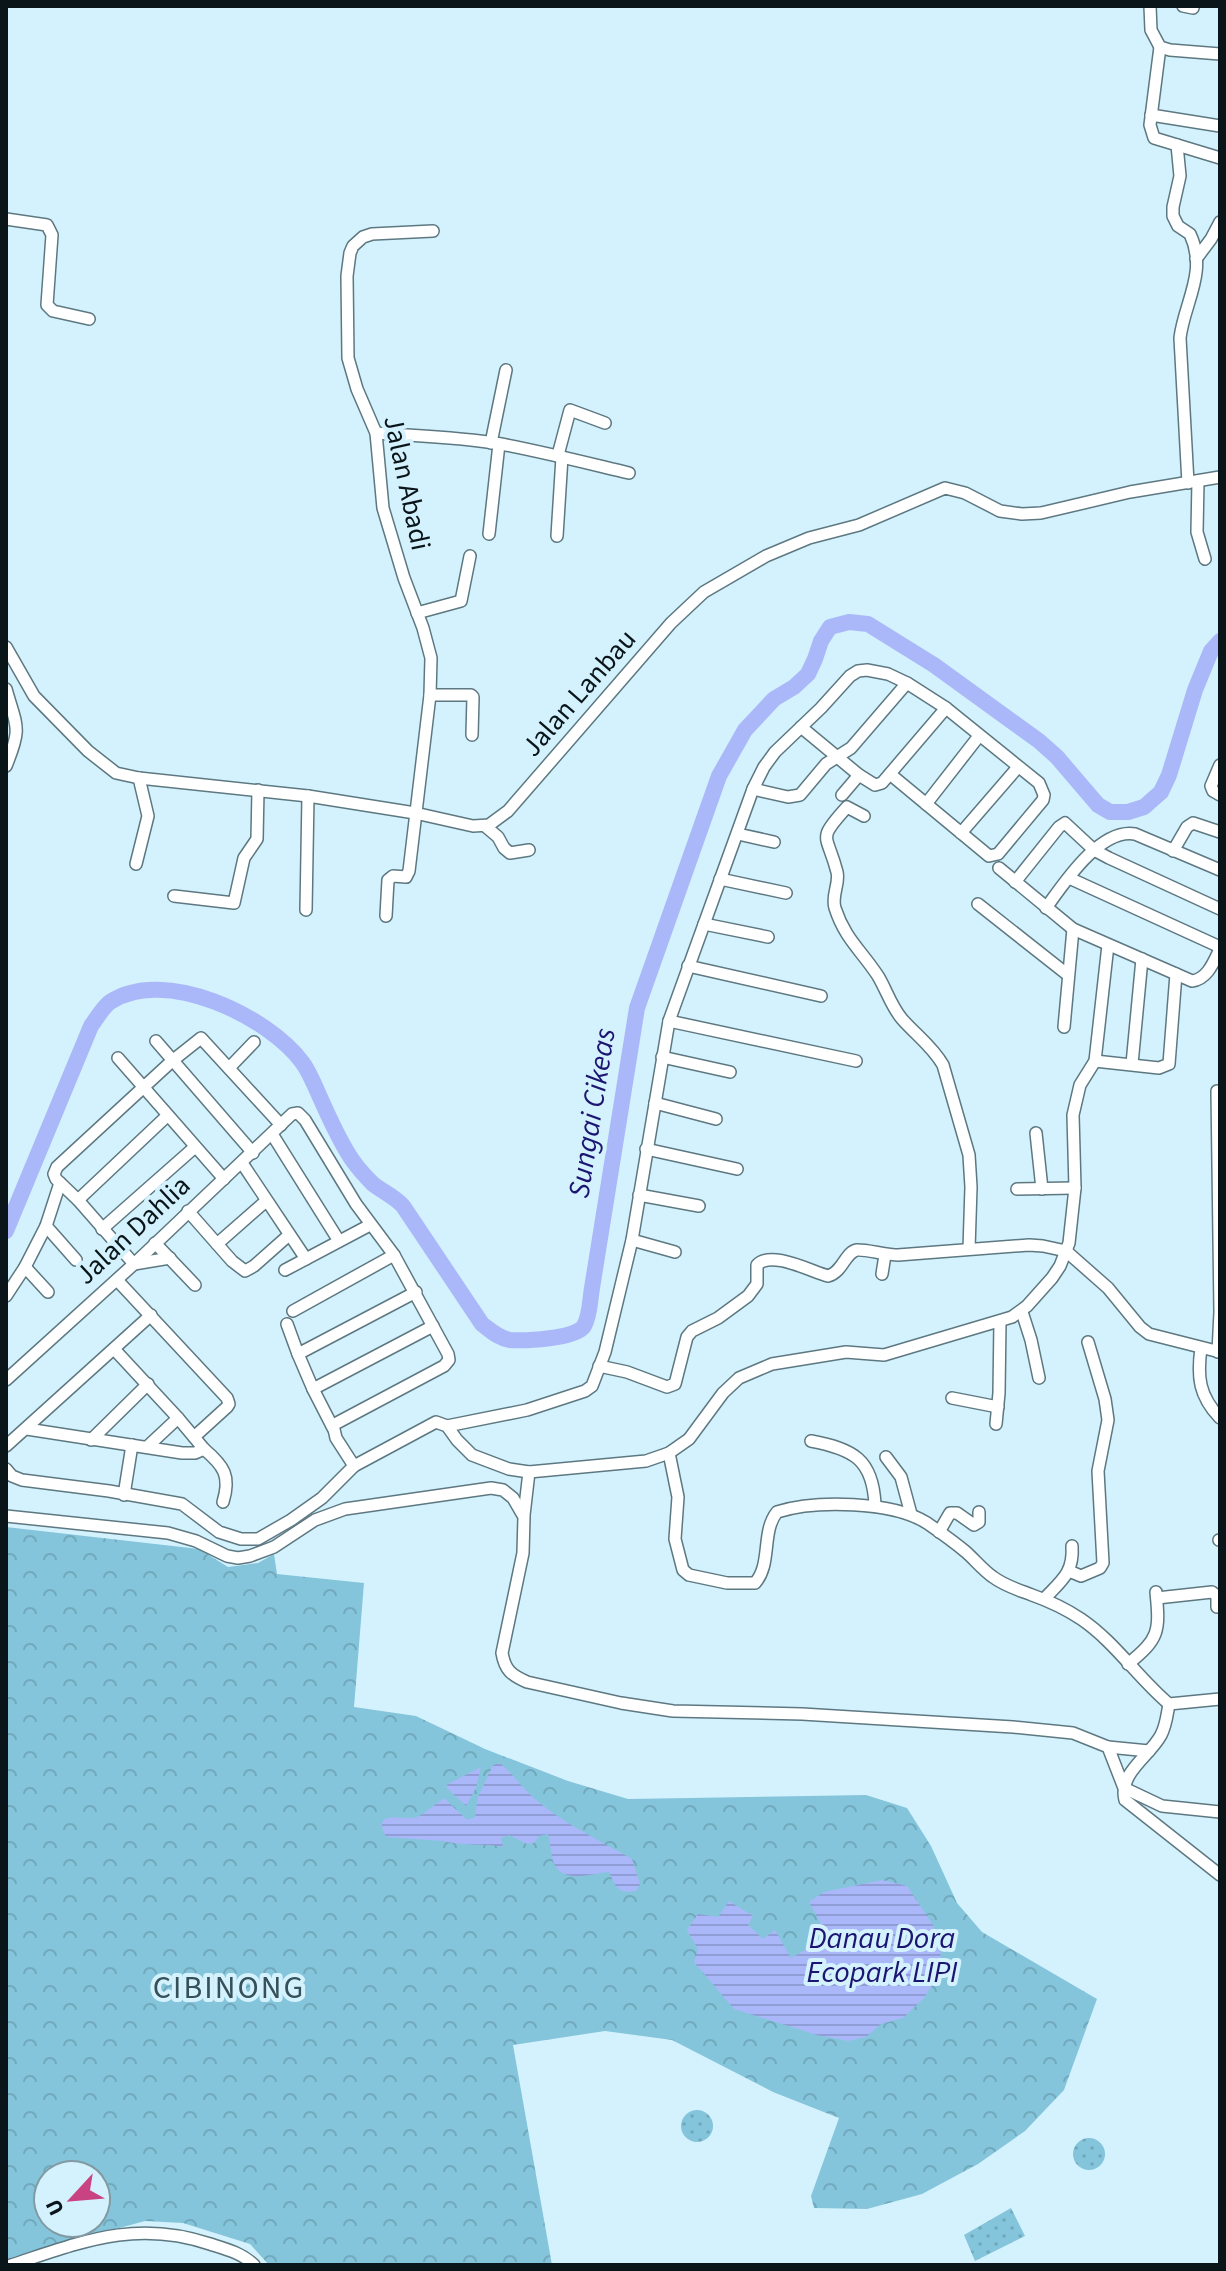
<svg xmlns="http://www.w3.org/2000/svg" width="1226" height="2271" font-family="'Source Sans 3',sans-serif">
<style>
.grass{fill:url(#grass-dots)}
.park{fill:url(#park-crowns);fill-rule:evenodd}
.water{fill:url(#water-rules)}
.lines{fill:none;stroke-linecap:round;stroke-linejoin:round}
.river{stroke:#aab8f9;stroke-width:16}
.minor-casing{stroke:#5d7881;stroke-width:14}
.minor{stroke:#fff;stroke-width:11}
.labels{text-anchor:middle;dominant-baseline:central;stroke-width:8;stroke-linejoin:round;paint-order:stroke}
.street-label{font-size:28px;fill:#0a1519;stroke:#d4f2fd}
.water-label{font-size:30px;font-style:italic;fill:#1c1571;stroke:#d4f2fd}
.quarter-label{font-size:32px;letter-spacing:2px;fill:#365059;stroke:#d4f2fd}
</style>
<defs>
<pattern id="grass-dots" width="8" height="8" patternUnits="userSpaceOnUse" patternTransform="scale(2)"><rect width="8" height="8" fill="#84c5db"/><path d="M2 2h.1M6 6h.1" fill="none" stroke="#71a8bb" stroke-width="1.8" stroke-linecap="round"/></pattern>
<pattern id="park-crowns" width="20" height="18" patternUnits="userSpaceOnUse" patternTransform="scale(2)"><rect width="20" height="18" fill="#84c5db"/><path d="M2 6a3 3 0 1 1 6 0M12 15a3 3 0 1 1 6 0" fill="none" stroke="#71a8bb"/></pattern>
<pattern id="water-rules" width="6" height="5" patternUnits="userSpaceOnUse" patternTransform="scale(2)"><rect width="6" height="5" fill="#aab8f9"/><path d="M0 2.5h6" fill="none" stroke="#919dd5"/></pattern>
</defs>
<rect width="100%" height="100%" fill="#d4f2fd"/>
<!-- grass -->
<g class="grass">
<circle cx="697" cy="2126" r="16"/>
<circle cx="1089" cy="2154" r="16"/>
<polygon points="1011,2208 1025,2236 975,2261 964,2235"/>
</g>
<!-- park -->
<path class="park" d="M6,1527L199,1549L228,1567L258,1563L274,1554L277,1574L364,1583L354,1707L416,1716L485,1749L568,1781L628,1799L866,1795L907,1808L931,1846L957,1903L982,1932L1097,1999L1064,2090L1025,2131L978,2164L922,2194L867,2209L814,2208L811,2196L839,2118L773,2092L672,2040L605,2031L513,2045L552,2265H269L250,2244L183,2223L145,2221L6,2259ZM48,2175H96V2223H48Z"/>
<!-- water -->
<g class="water">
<path d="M500,1763C513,1774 522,1788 535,1799C564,1824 599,1840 632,1859L640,1884L636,1891C617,1894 616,1887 609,1872C593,1873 564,1884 555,1865C550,1856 551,1843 548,1834L539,1836L534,1843L527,1844L509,1835L501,1838L503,1847C483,1843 462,1846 443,1841L386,1837C370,1807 406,1822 417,1817C426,1813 435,1804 444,1798L467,1820L475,1817L478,1797L493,1765Z"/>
<polygon points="481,1767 476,1788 466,1806 446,1787 448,1784"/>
<polygon points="882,1880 907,1886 933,1925 941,1953 937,1978 923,1999 903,2018 881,2024 866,2037 848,2041 817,2035 734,2009 694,1962 698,1949 687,1930 698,1914 718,1917 729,1901 753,1916 748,1925 763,1939 775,1930 791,1958 828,1937 809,1902 824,1892"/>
</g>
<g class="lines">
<!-- river -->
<path class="river" d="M6,1231L91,1026C97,1018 103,1007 110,1002C164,966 268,1016 302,1062C309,1071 314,1084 319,1095C329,1117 339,1141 353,1161C358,1168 366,1177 373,1184C383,1192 394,1196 403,1206L482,1324C490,1330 498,1338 510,1340C524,1341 576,1339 584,1326C590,1316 590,1299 592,1288L637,1008L719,776L745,730L774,699L794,687L808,674L815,659L821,641L830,627L849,622L868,624L934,665L1039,741L1057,757L1098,805L1110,812H1128L1144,807L1161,792L1169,775L1195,690L1211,651L1220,641"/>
<!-- minor casing -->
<g class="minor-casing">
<g id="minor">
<polyline points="1150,6 1151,30 1160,47"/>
<polyline points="1183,6 1193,8"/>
<polyline points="1220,54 1170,50 1160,47 1150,125 1154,138 1220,158"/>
<polyline points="1151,115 1220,126"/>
<path d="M1177,145L1180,176L1173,207V216L1178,226L1190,234C1208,272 1184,303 1180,338L1188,483"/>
<polyline points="6,219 47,225 52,235 47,305 53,311 89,319"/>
<polyline points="1196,259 1211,239 1220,222"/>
<path d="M376,433C418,436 460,437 501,444C544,452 587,463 629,473"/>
<polyline points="491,443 506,370"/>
<polyline points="558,455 570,410 605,423"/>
<polyline points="1198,481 1197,532 1205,559"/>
<polyline points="489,534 499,444"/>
<polyline points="557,536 562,457"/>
<polyline points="417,613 461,601 470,556"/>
<polyline points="6,647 34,696 88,751 116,773 139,778 308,796 415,813 473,826 489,825 508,811 671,623 704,592 766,556 809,538 859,525 945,488 965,493 1000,511 1022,514 1041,513 1130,492 1220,477"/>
<path d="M6,689C17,728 22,727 6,766"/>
<polyline points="430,695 471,695 473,697 472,735"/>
<polyline points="801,727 859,775 875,785 882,783 946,708"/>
<polyline points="1220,765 1211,786 1213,791 1220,795"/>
<polyline points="753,789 788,797 800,795 826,764 851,748 907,683"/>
<polyline points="842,795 859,775"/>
<polyline points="926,804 979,736"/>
<path d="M864,816L847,807C816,841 827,833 837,872C840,884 831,895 835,908C845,939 861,950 878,976C886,989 891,1006 902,1019C916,1035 932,1046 943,1065L969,1155L971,1187L969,1249"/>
<polyline points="485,826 498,837 504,848 510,853 529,850"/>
<polyline points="961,833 1018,767"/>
<polyline points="738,834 774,842"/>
<polyline points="1173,851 1187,827 1193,823 1220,832"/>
<polyline points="136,864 148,816 139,778"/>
<path d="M999,868L1073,929L1192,981C1208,979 1214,961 1220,949"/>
<polyline points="1069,878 1220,947"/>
<polyline points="720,879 786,893"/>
<polyline points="1015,882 1059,827 1065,823 1094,850 1109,858 1220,909"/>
<polyline points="174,896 234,903 244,858 257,839 258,790"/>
<polyline points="978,904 1068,975"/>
<path d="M1046,908C1064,883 1100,828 1135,834L1220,870"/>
<polyline points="306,910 308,796"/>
<polyline points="386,916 388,880 393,876 406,877 409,871 430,695 431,658 423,628 404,578 383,508 376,433 357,389 348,358 347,276 350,253 353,246 363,237 372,234 433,231"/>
<polyline points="704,924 768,937"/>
<polyline points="688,966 821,996"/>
<polyline points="669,1021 856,1061"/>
<polyline points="1064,1027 1073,929"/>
<polyline points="156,1041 253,1153"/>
<polyline points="662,1057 730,1072"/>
<polyline points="118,1058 224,1179"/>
<polyline points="1095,1061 1159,1068 1169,1064 1176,974"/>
<polyline points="1132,1064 1142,959"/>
<polyline points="229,1068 254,1042"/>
<polyline points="1217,1091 1220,1312 1218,1352"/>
<polyline points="655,1103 716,1119"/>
<polyline points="1036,1133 1042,1189"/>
<polyline points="272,1134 339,1241"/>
<polyline points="646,1149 737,1169"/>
<polyline points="242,1163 306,1259"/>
<polyline points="1017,1189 1075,1188"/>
<polyline points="639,1195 699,1206"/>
<polyline points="78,1200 167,1116"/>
<polyline points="188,1211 232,1261 245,1271 254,1266 289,1235"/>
<polyline points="46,1226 76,1260"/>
<polyline points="102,1229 195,1147"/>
<polyline points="632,1240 675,1252"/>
<polyline points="155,1243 195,1285"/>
<polyline points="217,1244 266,1201"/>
<polyline points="170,1258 134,1264 78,1200 56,1179 54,1174 57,1167 172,1061 201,1038 281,1125"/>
<polyline points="25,1267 48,1292"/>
<polyline points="285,1270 370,1225"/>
<polyline points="882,1274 885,1255"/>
<polyline points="117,1280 227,1398 229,1404 227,1407 194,1437"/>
<polyline points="6,1296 25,1267 46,1226 60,1183"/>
<polyline points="293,1311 394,1255"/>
<polyline points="1022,1312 1031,1340 1039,1378"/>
<polyline points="287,1324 298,1354"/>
<path d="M1201,1348C1197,1377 1199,1396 1220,1418"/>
<path d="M599,1366L627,1372L667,1387L675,1384L687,1337L692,1331L718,1318L748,1296L757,1284V1265C771,1250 810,1271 828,1276C843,1272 845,1252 857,1250C863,1249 888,1255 898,1255L1029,1245L1043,1246L1066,1251L1108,1288L1140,1327L1149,1334L1220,1352"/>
<polyline points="6,1380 134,1264 292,1114 298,1113 305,1120 356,1204 394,1255 448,1354 449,1360 444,1366 333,1425 336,1438 354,1466"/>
<polyline points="313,1389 433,1326"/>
<polyline points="952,1398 998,1407"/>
<polyline points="996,1424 999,1393 1000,1321"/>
<polyline points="447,1426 527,1410 585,1391 592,1386 605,1352 632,1240 669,1021 753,789 764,767 775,752 821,708 850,676 858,671 867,670 888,674 907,683 946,708 1039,783 1044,795 1043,800 998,854 989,856 890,774"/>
<polyline points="333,1428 313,1389 298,1354 416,1292"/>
<polyline points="27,1429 182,1453 195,1453 204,1449 178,1418 114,1349"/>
<polyline points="91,1440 148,1384"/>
<path d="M811,1441C853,1449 873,1459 875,1505"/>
<polyline points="6,1446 151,1315"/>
<polyline points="147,1447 178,1418"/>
<path d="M204,1449C224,1466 231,1476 223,1502"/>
<path d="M669,1453L678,1497L675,1539L683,1570L689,1575L727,1583H755C772,1564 761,1532 777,1512C815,1500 892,1501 927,1523C940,1532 954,1542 966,1552C975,1560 983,1570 993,1577C1005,1586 1019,1590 1032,1595C1049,1601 1066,1609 1081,1619C1115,1642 1138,1678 1169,1704L1220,1699"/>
<polyline points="886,1457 901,1477 911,1514"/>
<polyline points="6,1469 12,1476 22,1480 109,1491 182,1504 219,1532 241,1539 258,1539 291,1520 322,1498 354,1466 436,1422 447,1426 457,1440 472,1455 509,1469 529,1472 646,1461 669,1453 689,1439 723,1393 739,1378 772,1364 846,1352 884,1355 1012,1317 1027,1306 1052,1278 1060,1266 1069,1243 1075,1188 1073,1115 1080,1085 1095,1061 1108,945"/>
<polyline points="124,1495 132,1445"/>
<polyline points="524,1515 529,1472"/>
<path d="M6,1516L168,1533L196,1541L227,1556L238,1558L250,1556L274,1547L315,1520L345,1509L491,1488L503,1490L513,1498L524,1517L523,1553L502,1653C505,1670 511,1675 527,1682L621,1703L673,1711L802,1714L1013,1727L1073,1733L1108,1747L1124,1788L1162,1806L1220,1812"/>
<polyline points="939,1532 950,1513 957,1513 974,1525 979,1522 979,1512"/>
<polyline points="1219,1540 1220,1540"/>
<polyline points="1069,1571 1081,1576 1100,1568 1103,1563 1098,1471 1108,1420 1105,1399 1088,1342"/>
<polyline points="1157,1598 1212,1592 1217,1596 1217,1607"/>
<path d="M1044,1599C1061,1581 1074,1573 1072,1546"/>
<path d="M1128,1664C1159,1639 1160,1632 1156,1592"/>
<path d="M1169,1704C1167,1715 1166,1726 1161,1735C1150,1756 1118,1773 1125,1800L1220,1875"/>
<polyline points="1108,1747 1149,1751"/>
<path d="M11,2265C82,2242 135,2219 210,2244C226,2249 242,2253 254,2265"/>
</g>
</g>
<!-- minor -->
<use href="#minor" class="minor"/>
</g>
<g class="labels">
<!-- street labels -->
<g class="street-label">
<text transform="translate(407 483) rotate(78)">Jalan Abadi</text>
<text transform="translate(579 693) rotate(-49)">Jalan Lanbau</text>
<text transform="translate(133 1230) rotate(-43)">Jalan Dahlia</text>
</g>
<!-- water labels -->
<g class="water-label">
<text transform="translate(592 1113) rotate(-81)">Sungai Cikeas</text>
<text x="882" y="1938">Danau Dora<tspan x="882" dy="34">Ecopark LIPI</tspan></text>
</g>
<!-- quarter labels -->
<g class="quarter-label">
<text x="229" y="1988">CIBINONG</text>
</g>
</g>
<!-- border -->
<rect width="1226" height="2271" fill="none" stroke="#0a1519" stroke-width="16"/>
<!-- north arrow -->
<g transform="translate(72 2199) rotate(244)"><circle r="38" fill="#d4f2fd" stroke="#839aa2" stroke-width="2"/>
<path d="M0-6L14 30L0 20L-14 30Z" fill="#c94383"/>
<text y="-12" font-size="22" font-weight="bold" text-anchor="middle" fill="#0a1519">U</text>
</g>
</svg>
